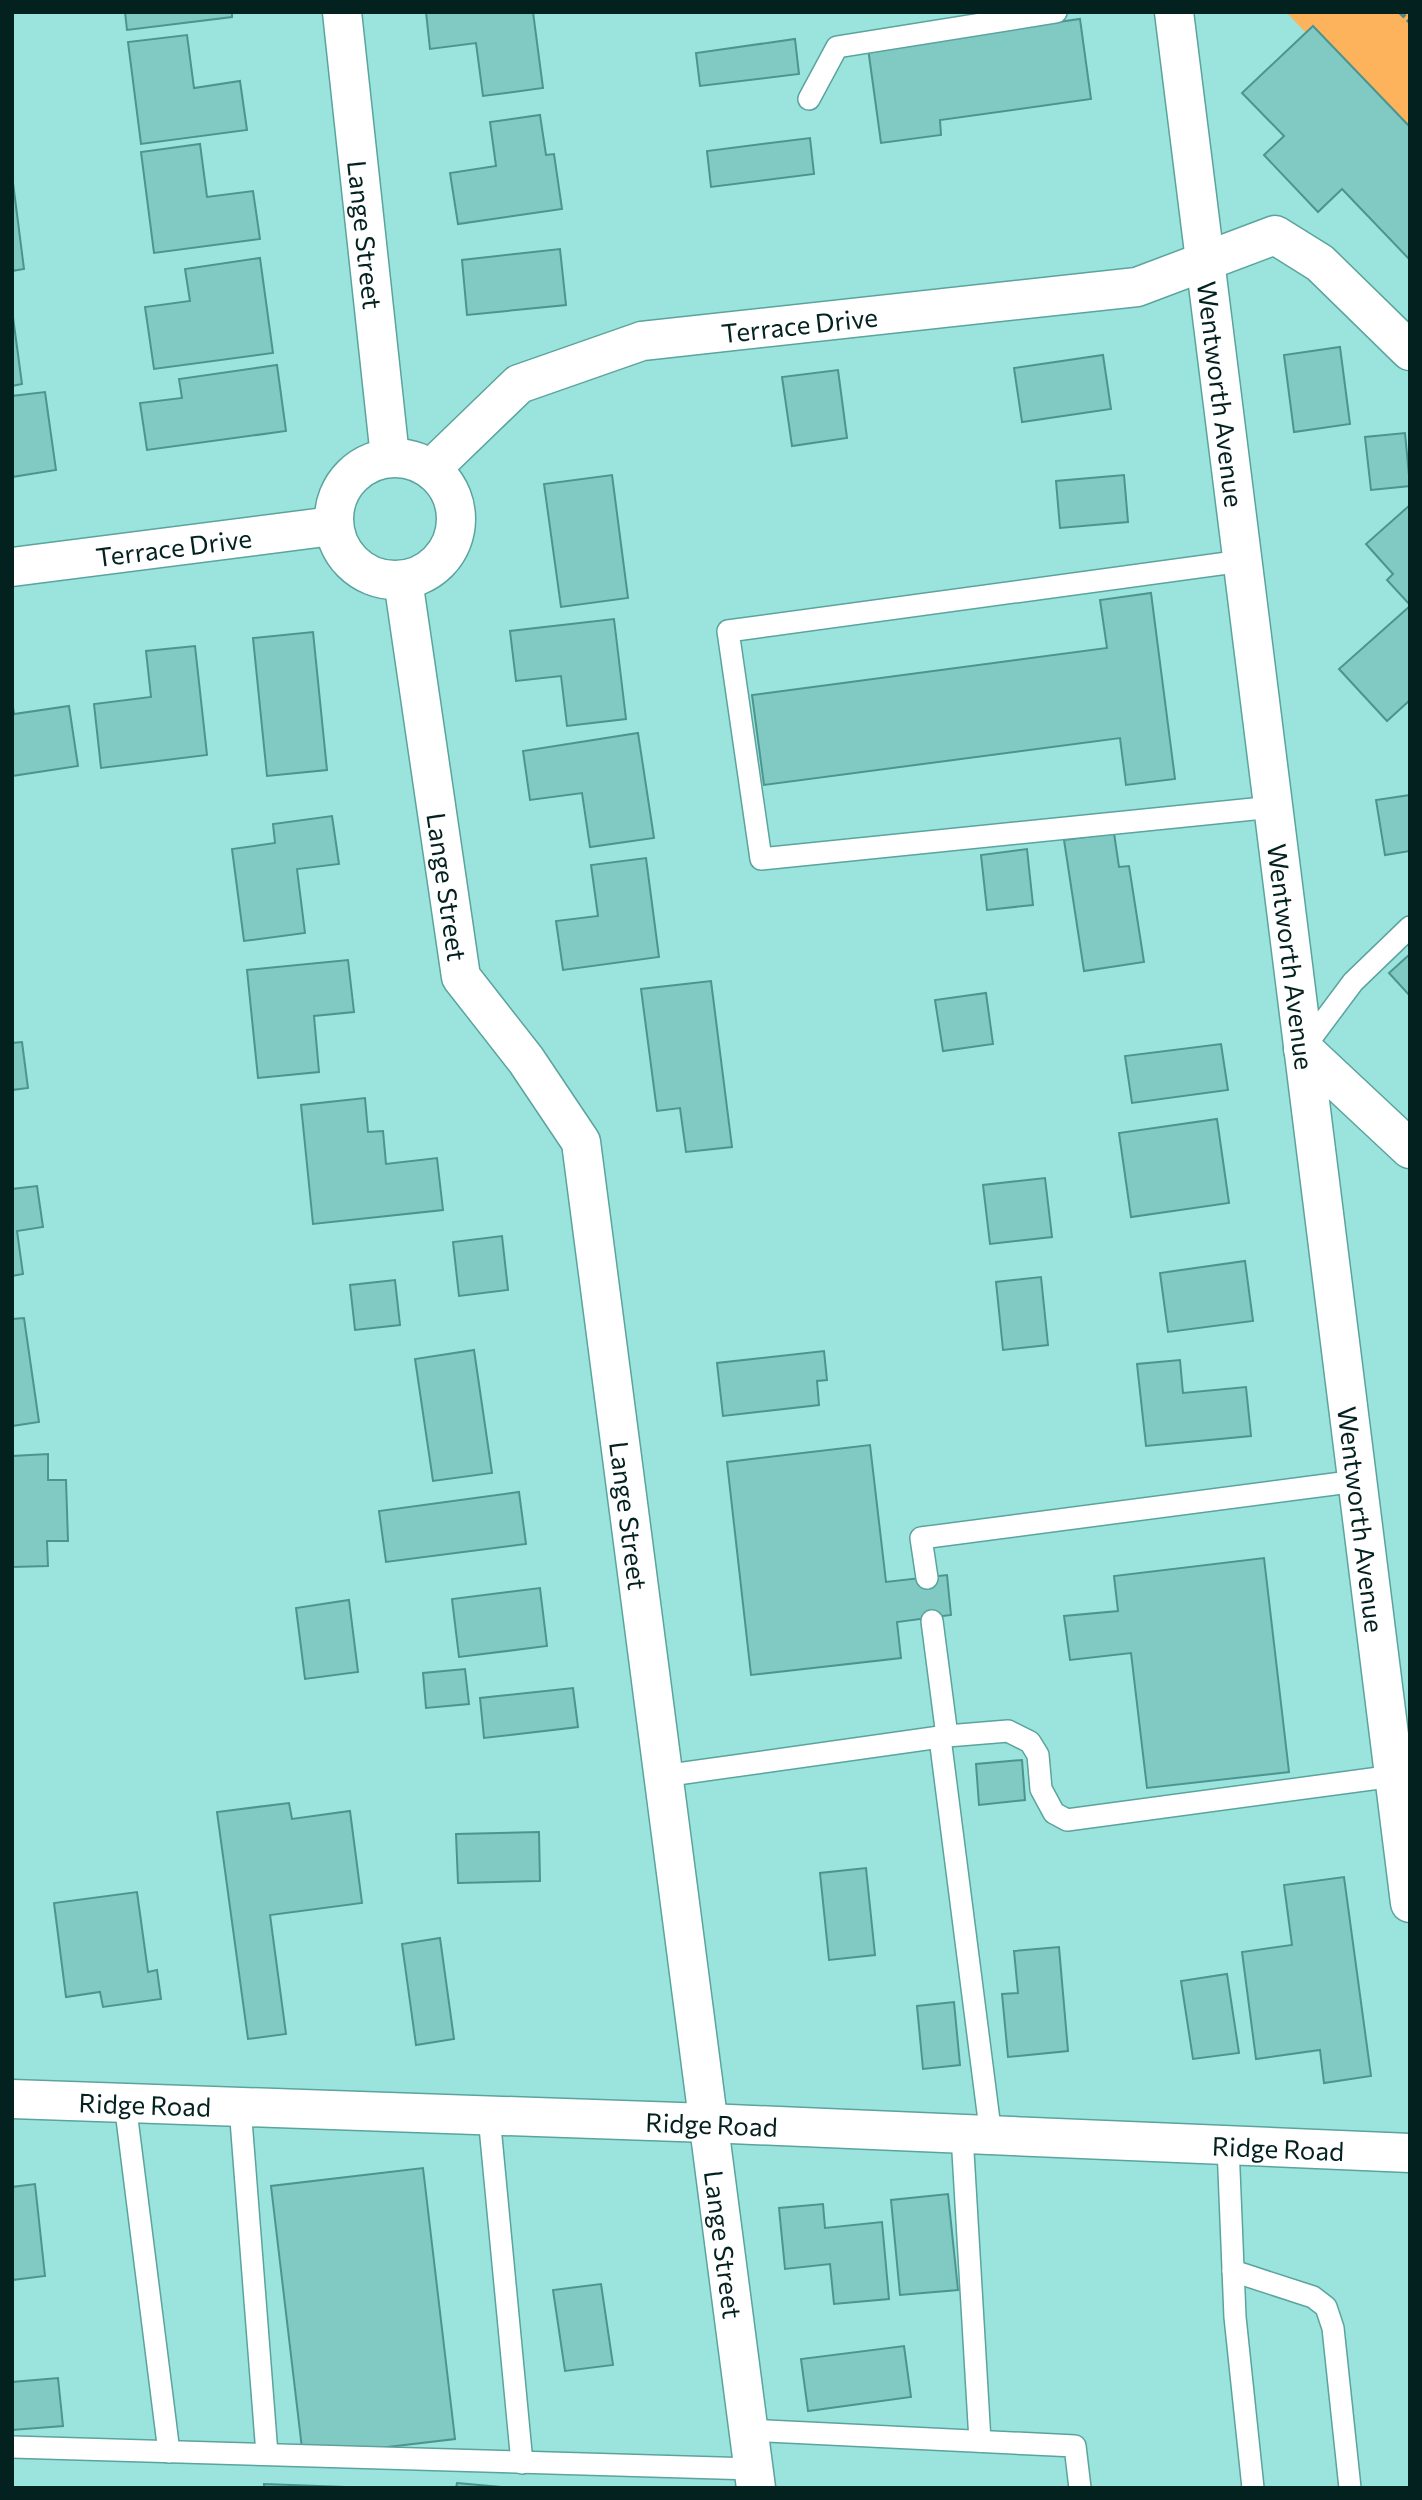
<svg xmlns="http://www.w3.org/2000/svg" width="1422" height="2500" font-family="Commissioner,sans-serif">
<style>
.green{fill:#fdb35c}
.building{fill:#81cac3;stroke:#4c958f;stroke-width:2}
.lines{fill:none;stroke-linecap:round;stroke-linejoin:round}
.lane-casing{stroke:#5ba49e;stroke-width:24}
.street-casing{stroke:#5ba49e;stroke-width:41}
.secondary-casing{stroke:#5ba49e;stroke-width:41}
.primary-casing{stroke:#5ba49e;stroke-width:41}
.path{stroke:#528883;stroke-width:4.5;stroke-dasharray:7 3.5;stroke-linecap:butt}
.lane{stroke:#fff;stroke-width:21}
.street{stroke:#fff;stroke-width:38}
.secondary{stroke:#fff;stroke-width:38}
.primary{stroke:#fff;stroke-width:38}
.labels{text-anchor:middle;dominant-baseline:central;stroke-width:5;stroke-linejoin:round;paint-order:stroke}
.street-label{font-size:26px;fill:#02211f;stroke:#dafefa}
</style>
<rect width="100%" height="100%" fill="#9ae4dd"/>
<!-- green -->
<polygon class="green" points="1286,12 1410,12 1410,142"/>
<!-- building -->
<g class="building">
<polygon points="125,12 232,12 232,17 127,30"/>
<polygon points="426,12 533,12 543,88 483,96 476,43 430,49"/>
<polygon points="1080,19 1091,99 940,120 941,135 881,143 868,48"/>
<polygon points="1313,26 1410,127 1410,260 1342,189 1318,212 1264,155 1284,136 1242,93"/>
<polygon points="187,35 194,88 240,81 247,130 141,144 128,42"/>
<polygon points="795,39 799,74 700,86 696,53"/>
<polygon points="540,115 546,155 554,154 562,209 458,224 450,173 496,166 490,122"/>
<polygon points="810,138 814,174 711,187 707,151"/>
<polygon points="200,144 207,197 253,191 260,239 154,253 141,152"/>
<polygon points="12,175 24,269 12,271"/>
<polygon points="560,249 566,305 467,315 462,260"/>
<polygon points="260,258 273,353 154,369 145,307 190,301 185,269"/>
<polygon points="12,310 22,384 12,386"/>
<polygon points="1340,347 1350,424 1294,432 1284,355"/>
<polygon points="1103,355 1111,409 1022,422 1014,368"/>
<polygon points="277,365 286,431 147,450 140,403 182,398 179,379"/>
<polygon points="838,370 847,438 792,446 782,377"/>
<polygon points="45,392 56,470 12,477 12,396"/>
<polygon points="1405,433 1410,486 1371,490 1365,437"/>
<polygon points="612,475 628,598 561,607 544,484"/>
<polygon points="1124,475 1128,522 1060,528 1056,481"/>
<polygon points="1410,505 1410,605 1387,580 1393,574 1366,544"/>
<polygon points="1151,593 1175,779 1126,785 1120,738 764,785 752,695 1107,648 1100,600"/>
<polygon points="1410,606 1410,700 1387,721 1339,669"/>
<polygon points="614,619 626,719 567,726 561,676 516,681 510,631"/>
<polygon points="313,632 327,770 267,776 253,638"/>
<polygon points="195,646 207,755 101,768 94,704 151,697 146,651"/>
<polygon points="12,701 14,714 69,706 78,766 12,776"/>
<polygon points="638,733 654,838 590,847 582,793 530,800 523,751"/>
<polygon points="1410,795 1410,851 1385,855 1376,800"/>
<polygon points="332,816 339,864 297,869 305,933 244,941 232,849 275,843 273,824"/>
<polygon points="1114,833 1119,867 1129,866 1144,962 1084,971 1064,840"/>
<polygon points="1027,849 1033,905 987,910 981,855"/>
<polygon points="646,858 659,957 563,970 556,921 598,916 591,865"/>
<polygon points="1410,954 1410,996 1389,973"/>
<polygon points="348,960 354,1012 314,1016 319,1072 258,1078 247,970"/>
<polygon points="711,981 732,1147 686,1152 680,1108 657,1111 641,989"/>
<polygon points="986,993 993,1044 943,1051 935,1000"/>
<polygon points="22,1042 28,1088 12,1090 12,1043"/>
<polygon points="1221,1044 1228,1090 1132,1103 1125,1056"/>
<polygon points="365,1098 368,1132 383,1131 386,1164 437,1158 443,1210 313,1224 301,1105"/>
<polygon points="1217,1119 1229,1203 1131,1217 1119,1133"/>
<polygon points="1045,1178 1052,1237 990,1244 983,1185"/>
<polygon points="37,1186 43,1227 17,1231 23,1274 12,1276 12,1189"/>
<polygon points="502,1236 508,1290 459,1296 453,1242"/>
<polygon points="1245,1261 1253,1321 1168,1332 1160,1273"/>
<polygon points="1041,1277 1048,1345 1003,1350 996,1282"/>
<polygon points="395,1280 400,1325 355,1330 350,1285"/>
<polygon points="24,1318 39,1422 12,1426 12,1319"/>
<polygon points="474,1350 492,1473 433,1481 415,1359"/>
<polygon points="824,1351 827,1380 817,1381 819,1405 723,1416 717,1363"/>
<polygon points="1180,1360 1183,1393 1246,1387 1251,1436 1146,1446 1137,1364"/>
<polygon points="870,1445 886,1582 947,1575 951,1615 897,1622 901,1658 751,1675 727,1462"/>
<polygon points="48,1454 48,1480 66,1480 68,1541 47,1541 48,1566 12,1567 12,1456"/>
<polygon points="519,1492 526,1544 386,1562 379,1511"/>
<polygon points="1264,1558 1289,1772 1147,1788 1131,1653 1070,1660 1064,1616 1118,1611 1114,1576"/>
<polygon points="540,1588 547,1646 459,1657 452,1599"/>
<polygon points="349,1600 358,1672 305,1679 296,1608"/>
<polygon points="465,1669 469,1704 426,1708 423,1673"/>
<polygon points="573,1688 578,1727 484,1738 480,1698"/>
<polygon points="1022,1760 1025,1800 979,1805 976,1764"/>
<polygon points="289,1803 292,1819 350,1811 362,1903 270,1915 286,2034 248,2039 217,1812"/>
<polygon points="539,1832 540,1881 458,1883 456,1834"/>
<polygon points="866,1868 875,1955 829,1960 820,1873"/>
<polygon points="1344,1877 1371,2076 1324,2083 1320,2050 1256,2059 1242,1952 1292,1945 1284,1885"/>
<polygon points="137,1892 148,1972 157,1970 161,1999 103,2007 100,1992 66,1997 54,1903"/>
<polygon points="440,1938 454,2039 416,2045 402,1944"/>
<polygon points="1059,1947 1068,2051 1008,2057 1002,1994 1018,1993 1014,1951"/>
<polygon points="1227,1974 1239,2053 1193,2059 1181,1981"/>
<polygon points="954,2002 960,2065 923,2069 917,2006"/>
<polygon points="423,2168 455,2439 303,2457 271,2186"/>
<polygon points="35,2184 45,2276 12,2280 12,2187"/>
<polygon points="948,2194 958,2290 900,2295 891,2200"/>
<polygon points="823,2204 825,2228 882,2222 889,2299 834,2304 830,2264 785,2269 779,2208"/>
<polygon points="601,2284 613,2365 565,2371 553,2290"/>
<polygon points="904,2346 911,2397 808,2411 801,2359"/>
<polygon points="58,2378 63,2426 12,2430 12,2382"/>
<polygon points="457,2483 512,2488 456,2488"/>
<polygon points="264,2484 346,2487 264,2488"/>
</g>
<g class="lines">
<!-- lane casing -->
<g class="lane-casing">
<g id="lane">
<polyline points="809,99 837,47 1056,12"/>
<polyline points="1242,561 728,631 761,859 1273,807"/>
<polyline points="1303,1049 1353,982 1410,927"/>
<polyline points="927,1578 921,1538 1357,1481"/>
<polyline points="932,1621 947,1736"/>
<polyline points="940,1738 991,2136"/>
<polyline points="663,1776 947,1736 1008,1731 1030,1742 1038,1755 1041,1789 1054,1813 1067,1820 1394,1776"/>
<polyline points="125,2103 169,2452"/>
<polyline points="240,2107 267,2454"/>
<polyline points="489,2116 522,2463"/>
<polyline points="962,2135 980,2441"/>
<polyline points="1228,2146 1235,2317 1253,2488"/>
<polyline points="1233,2271 1313,2297 1326,2307 1333,2328 1350,2488"/>
<polyline points="748,2430 1075,2446 1080,2488"/>
<polyline points="12,2447 753,2469"/>
</g>
</g>
<!-- street casing -->
<g class="street-casing">
<g id="street">
<path id="s1" d="M342,12L390,457"/>
<circle cx="395" cy="519" r="61"/>
<path id="s2" d="M431,469L519,384L642,341L1137,287L1275,235L1320,263L1410,351"/>
<path id="s3" d="M12,567L333,526"/>
<path id="s4" d="M403,580L461,977L526,1060L581,1142L756,2488"/>
<polyline points="1303,1049 1410,1149"/>
</g>
</g>
<!-- secondary casing -->
<g class="secondary-casing">
<g id="secondary">
<path id="s5" d="M1174,12L1410,1903"/>
</g>
</g>
<!-- primary casing -->
<g class="primary-casing">
<g id="primary">
<path id="s6" d="M12,2099L708,2123L1410,2153"/>
</g>
</g>
<!-- path -->
<polyline class="path" points="1400,12 1410,22"/>
<!-- lane -->
<use href="#lane" class="lane"/>
<!-- street -->
<use href="#street" class="street"/>
<!-- secondary -->
<use href="#secondary" class="secondary"/>
<!-- primary -->
<use href="#primary" class="primary"/>
</g>
<g class="labels">
<!-- street labels -->
<g class="street-label">
<text stroke="none"><textPath href="#s1" startOffset="224">Lange Street</textPath></text>
<text stroke="none"><textPath href="#s2" startOffset="411">Terrace Drive</textPath></text>
<text stroke="none"><textPath href="#s5" startOffset="385">Wentworth Avenue</textPath></text>
<text stroke="none"><textPath href="#s3" startOffset="163">Terrace Drive</textPath></text>
<text stroke="none"><textPath href="#s4" startOffset="310">Lange Street</textPath></text>
<text stroke="none"><textPath href="#s5" startOffset="952">Wentworth Avenue</textPath></text>
<text stroke="none"><textPath href="#s4" startOffset="982">Lange Street</textPath></text>
<text stroke="none"><textPath href="#s5" startOffset="1519">Wentworth Avenue</textPath></text>
<text stroke="none"><textPath href="#s6" startOffset="133">Ridge Road</textPath></text>
<text stroke="none"><textPath href="#s6" startOffset="700">Ridge Road</textPath></text>
<text stroke="none"><textPath href="#s6" startOffset="1267">Ridge Road</textPath></text>
<text stroke="none"><textPath href="#s4" startOffset="1717">Lange Street</textPath></text>
</g>
</g>
<!-- border -->
<rect width="1422" height="2500" fill="none" stroke="#02211f" stroke-width="28"/>
</svg>
